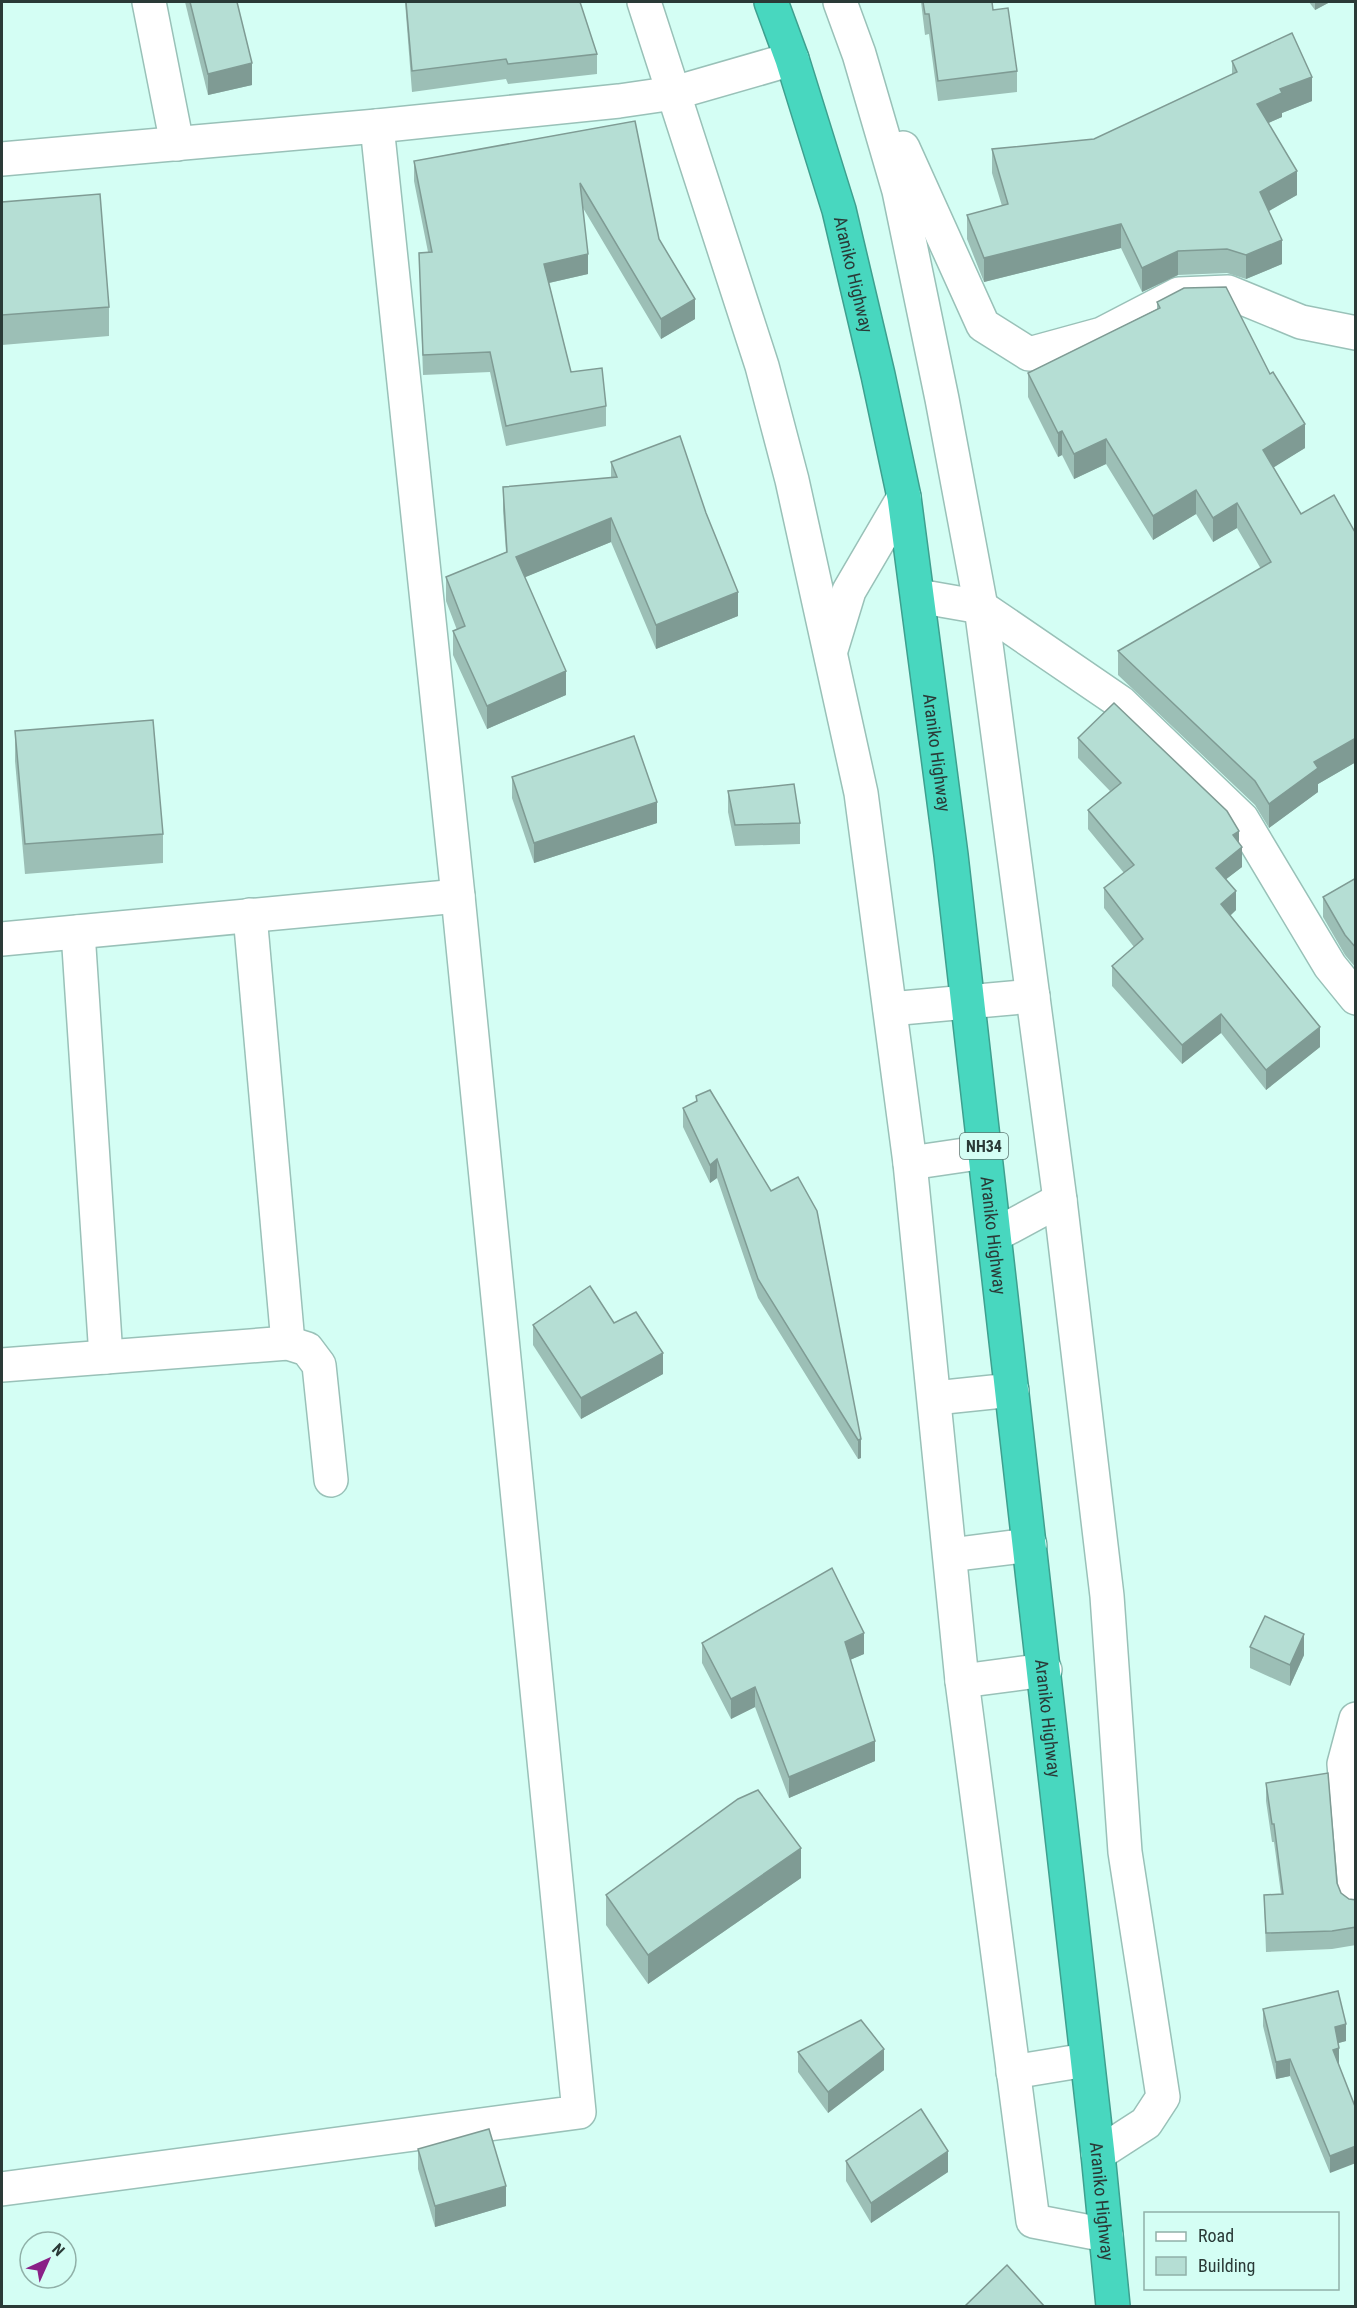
<svg xmlns="http://www.w3.org/2000/svg" width="1357" height="2308" font-family="'Roboto Condensed',sans-serif">
<style>
.lines{fill:none;stroke-linecap:round;stroke-linejoin:round}
.minor-casing{stroke:#99c1b8;stroke-width:36}
.highway-casing{stroke:#3ea08f;stroke-width:36}
.minor{stroke:#fff;stroke-width:33}
.highway{stroke:#48d7bf;stroke-width:33}
.wall{fill:#9cbfb6}
.shaded-wall{fill:#7f9b94}
.building{fill:#b5ded4;stroke:#7f9b94;stroke-width:1.5}
.labels{text-anchor:middle;dominant-baseline:central;stroke-width:4.5;stroke-linejoin:round;paint-order:stroke}
.shield{fill:#d4fef4;stroke:#5d7570;stroke-width:1.5}
.shield-label{font-size:16px;font-weight:bold;fill:#2a3a37}
.street-label{font-size:18px;fill:#2a3a37;stroke:#d4fef4}
</style>
<rect width="100%" height="100%" fill="#d4fef4"/>
<g class="lines">
<!-- minor casing -->
<g class="minor-casing">
<g id="minor">
<polyline points="149,2 177,144"/>
<polyline points="644,2 762,366 792,480 861,793 910,1163 962,1681 1033,2221 1106,2235"/>
<polyline points="840,2 859,54 899,191 942,399 981,607 1060,1200 1107,1596 1125,1852 1163,2097 1146,2123 1098,2154"/>
<polyline points="903,148 983,325 1029,354 1102,334 1179,294 1228,292 1301,322 1356,333"/>
<polyline points="2,159 377,126 619,101 674,93 792,59"/>
<polyline points="918,596 981,607 1120,702 1242,819 1330,966 1356,998"/>
<polyline points="831,650 849,591 904,497"/>
<polyline points="250,915 288,1343"/>
<polyline points="78,932 106,1357"/>
<polyline points="2,939 458,896"/>
<polyline points="890,1009 1033,996"/>
<polyline points="910,1163 985,1152"/>
<polyline points="995,1235 1060,1200"/>
<polyline points="2,1365 288,1343 307,1349 319,1365 331,1480"/>
<polyline points="935,1398 1012,1390"/>
<polyline points="950,1555 1030,1545"/>
<polyline points="962,1681 1045,1670"/>
<polyline points="1356,1719 1344,1764 1356,1900"/>
<polyline points="1013,2072 1086,2060"/>
<polyline points="2,2189 579,2112 458,896 377,126"/>
</g>
</g>
<!-- highway casing -->
<g class="highway-casing">
<g id="highway">
<path id="s1" d="M771,2L792,59L839,210L878,375L904,497L951,855L1098,2154L1113,2306"/>
</g>
</g>
<!-- minor -->
<use href="#minor" class="minor"/>
<!-- highway -->
<use href="#highway" class="highway"/>
</g>
<!-- wall -->
<g class="wall">
<polygon points="185,2 237,2 252,85 208,95"/>
<polygon points="405,2 580,2 597,54 597,74 508,84 506,79 412,92"/>
<polygon points="921,2 992,2 993,10 1017,71 1017,92 938,101 929,34 925,35"/>
<polygon points="1309,2 1330,2 1315,10"/>
<polygon points="1232,61 1312,101 1282,113 1282,117 1268,123 1297,195 1269,211 1282,264 1246,279 1227,273 1178,275 1142,292 1121,248 984,282 967,239 967,215 1002,206 992,173 992,149 1094,139 1232,75"/>
<polygon points="635,121 659,239 695,319 661,339 583,208 588,274 549,283 571,372 606,406 606,426 506,446 490,372 423,375 419,253 428,252 414,181 414,161"/>
<polygon points="2,202 109,307 109,336 2,345"/>
<polygon points="1157,302 1305,448 1273,467 1301,514 1356,534 1356,762 1318,784 1318,792 1269,828 1255,805 1118,675 1118,651 1261,569 1237,528 1213,542 1196,514 1153,540 1106,464 1074,479 1062,455 1058,457 1028,397 1028,373 1157,309"/>
<polygon points="611,462 738,616 656,649 611,542 525,577 566,695 487,729 453,655 453,631 457,630 446,601 446,577 506,552 503,511 503,487 611,478"/>
<polygon points="15,731 163,834 163,863 25,874 15,761"/>
<polygon points="1078,738 1239,843 1242,867 1226,879 1236,910 1230,916 1320,1047 1266,1090 1221,1033 1182,1064 1112,986 1112,966 1134,947 1104,908 1104,888 1124,873 1088,829 1088,810 1110,791 1078,758"/>
<polygon points="512,777 657,823 534,863 512,798"/>
<polygon points="728,791 800,823 800,844 735,846 728,812"/>
<polygon points="1356,878 1356,968 1345,955 1323,917 1323,897"/>
<polygon points="696,1096 861,1439 861,1458 858,1459 758,1298 717,1178 710,1183 683,1127 683,1108 696,1102"/>
<polygon points="614,1323 663,1374 581,1419 533,1345 533,1325"/>
<polygon points="702,1643 864,1654 850,1660 875,1761 789,1798 755,1707 731,1719 702,1663"/>
<polygon points="1250,1647 1304,1655 1290,1686 1250,1668"/>
<polygon points="1266,1783 1337,1883 1341,1893 1349,1899 1356,1900 1356,1945 1332,1949 1266,1952 1264,1895 1281,1894 1274,1842 1272,1842 1266,1801"/>
<polygon points="801,1878 648,1984 606,1925 606,1895"/>
<polygon points="1263,2009 1346,2041 1338,2043 1339,2065 1330,2173 1290,2076 1276,2079 1263,2026"/>
<polygon points="798,2052 884,2070 828,2113 798,2072"/>
<polygon points="418,2149 506,2206 435,2227 418,2169"/>
<polygon points="846,2161 948,2172 871,2223 846,2181"/>
</g>
<!-- shaded-wall -->
<g class="shaded-wall">
<polygon points="1315,2 1330,2 1315,10"/>
<polygon points="252,63 252,85 208,95 208,74"/>
<polygon points="1312,77 1312,101 1282,113 1282,117 1257,128 1257,104 1280,89"/>
<polygon points="1297,171 1297,195 1260,216 1260,192"/>
<polygon points="1121,224 1121,248 984,282 984,258"/>
<polygon points="1282,240 1282,264 1246,279 1246,255"/>
<polygon points="1178,251 1178,275 1142,292 1142,268"/>
<polygon points="588,254 588,274 544,284 544,264"/>
<polygon points="695,299 695,319 661,339 661,319"/>
<polygon points="1305,424 1305,448 1263,474 1263,450"/>
<polygon points="1062,431 1062,455 1058,457 1058,433"/>
<polygon points="1106,439 1106,464 1074,479 1074,454"/>
<polygon points="1196,490 1196,514 1153,540 1153,516"/>
<polygon points="1237,503 1237,528 1213,542 1213,518"/>
<polygon points="611,518 611,542 516,581 516,557"/>
<polygon points="738,592 738,616 656,649 656,625"/>
<polygon points="566,671 566,695 487,729 487,706"/>
<polygon points="1356,738 1356,762 1318,784 1318,792 1269,828 1269,804 1314,762"/>
<polygon points="657,802 657,823 534,863 534,843"/>
<polygon points="1239,831 1239,849 1242,847 1242,867 1216,887 1216,868 1233,835"/>
<polygon points="1236,891 1236,910 1221,924 1221,904"/>
<polygon points="1221,1014 1221,1033 1182,1064 1182,1045"/>
<polygon points="1320,1027 1320,1047 1266,1090 1266,1070"/>
<polygon points="717,1159 717,1178 710,1183 710,1165"/>
<polygon points="663,1353 663,1374 581,1419 581,1398"/>
<polygon points="861,1439 861,1458 858,1459 858,1440"/>
<polygon points="864,1633 864,1654 845,1662 845,1642"/>
<polygon points="1304,1634 1304,1655 1290,1686 1290,1665"/>
<polygon points="755,1687 755,1707 731,1719 731,1699"/>
<polygon points="875,1741 875,1761 789,1798 789,1777"/>
<polygon points="801,1848 801,1878 648,1984 648,1955"/>
<polygon points="1346,2024 1346,2041 1335,2044 1335,2027"/>
<polygon points="1339,2048 1339,2065 1333,2067 1333,2050"/>
<polygon points="884,2049 884,2070 828,2113 828,2092"/>
<polygon points="1290,2059 1290,2076 1276,2079 1276,2062"/>
<polygon points="1356,2146 1356,2163 1330,2173 1330,2156"/>
<polygon points="948,2151 948,2172 871,2223 871,2203"/>
<polygon points="506,2186 506,2206 435,2227 435,2206"/>
</g>
<!-- building -->
<g class="building">
<polygon points="190,2 237,2 252,63 208,74"/>
<polygon points="406,2 580,2 597,54 508,64 506,59 412,71"/>
<polygon points="923,2 992,2 993,10 1008,8 1017,71 938,81 929,14 925,14"/>
<polygon points="1292,33 1312,77 1280,89 1282,93 1257,104 1297,171 1260,192 1282,240 1246,255 1227,249 1178,251 1142,268 1121,224 984,258 967,215 1008,204 992,149 1094,139 1237,72 1232,61"/>
<polygon points="635,121 659,239 695,299 661,319 580,183 588,254 544,264 571,372 602,368 606,406 506,426 490,352 423,355 419,253 432,252 414,161"/>
<polygon points="100,194 109,307 2,315 2,202"/>
<polygon points="1226,287 1270,374 1273,372 1305,424 1263,450 1301,514 1334,495 1356,534 1356,738 1314,762 1318,768 1269,804 1255,781 1118,651 1271,562 1237,503 1213,518 1196,490 1153,516 1106,439 1074,454 1062,431 1058,433 1028,373 1160,308 1157,302 1184,288"/>
<polygon points="680,436 706,513 738,592 656,625 611,518 516,557 566,671 487,706 453,631 465,626 446,577 507,552 503,487 617,477 611,462"/>
<polygon points="1114,703 1227,811 1239,831 1233,835 1242,847 1216,868 1236,891 1221,904 1320,1027 1266,1070 1221,1014 1182,1045 1112,966 1143,939 1104,888 1134,865 1088,810 1121,783 1078,738"/>
<polygon points="153,720 163,834 25,844 15,731"/>
<polygon points="634,736 657,802 534,843 512,777"/>
<polygon points="794,784 800,823 735,825 728,791"/>
<polygon points="1356,878 1356,948 1345,935 1323,897"/>
<polygon points="710,1090 771,1191 798,1177 817,1211 861,1439 858,1440 758,1279 717,1159 710,1165 683,1108 697,1101 696,1096"/>
<polygon points="590,1286 614,1323 636,1312 663,1353 581,1398 533,1325"/>
<polygon points="832,1568 864,1633 845,1642 875,1741 789,1777 755,1687 731,1699 702,1643"/>
<polygon points="1265,1616 1304,1634 1290,1665 1250,1647"/>
<polygon points="1328,1773 1337,1883 1341,1893 1349,1899 1356,1900 1356,1927 1332,1931 1266,1933 1264,1895 1283,1894 1274,1824 1272,1824 1266,1783"/>
<polygon points="758,1790 801,1848 648,1955 606,1895 738,1799"/>
<polygon points="1338,1991 1346,2024 1335,2027 1339,2048 1333,2050 1356,2109 1356,2146 1330,2156 1290,2059 1276,2062 1263,2009"/>
<polygon points="861,2020 884,2049 828,2092 798,2052"/>
<polygon points="921,2109 948,2151 871,2203 846,2161"/>
<polygon points="489,2129 506,2186 435,2206 418,2149"/>
<polygon points="1007,2265 1045,2307 964,2307"/>
</g>
<g class="labels">
<!-- shield labels -->
<rect class="shield" x="960" y="1133" width="48" height="26" rx="4.5"/>
<g class="shield-label">
<text x="984" y="1146">NH34</text>
</g>
<!-- street labels -->
<g class="street-label">
<text stroke="none"><textPath href="#s1" startOffset="285">Araniko Highway</textPath></text>
<text stroke="none"><textPath href="#s1" startOffset="771">Araniko Highway</textPath></text>
<text stroke="none"><textPath href="#s1" startOffset="1257">Araniko Highway</textPath></text>
<text stroke="none"><textPath href="#s1" startOffset="1743">Araniko Highway</textPath></text>
<text stroke="none"><textPath href="#s1" startOffset="2229">Araniko Highway</textPath></text>
</g>
</g>
<!-- border -->
<rect width="1357" height="2308" fill="none" stroke="#2a3a37" stroke-width="6"/>
<!-- legend -->
<rect x="1144" y="2212" width="195" height="78" fill="#d4fef4" stroke="#90b0a8" stroke-width="1.5"/>
<rect x="1156" y="2232" width="30" height="9" fill="#ffffff" stroke="#90b0a8" stroke-width="1.5"/>
<text x="1198" y="2242" font-size="18" fill="#2a3a37">Road</text>
<rect x="1156" y="2257" width="30" height="18" fill="#b5ded4" stroke="#90b0a8" stroke-width="1.5"/>
<text x="1198" y="2272" font-size="18" fill="#2a3a37">Building</text>
<!-- north arrow -->
<g transform="translate(48 2260) rotate(45)"><circle r="28" fill="#d4fef4" stroke="#90b0a8" stroke-width="1.5"/>
<path d="M0-4.5L10 22L0 15L-10 22Z" fill="#8a2187"/>
<text y="-9" font-size="16" font-weight="bold" text-anchor="middle" fill="#2a3a37">N</text>
</g>
</svg>
